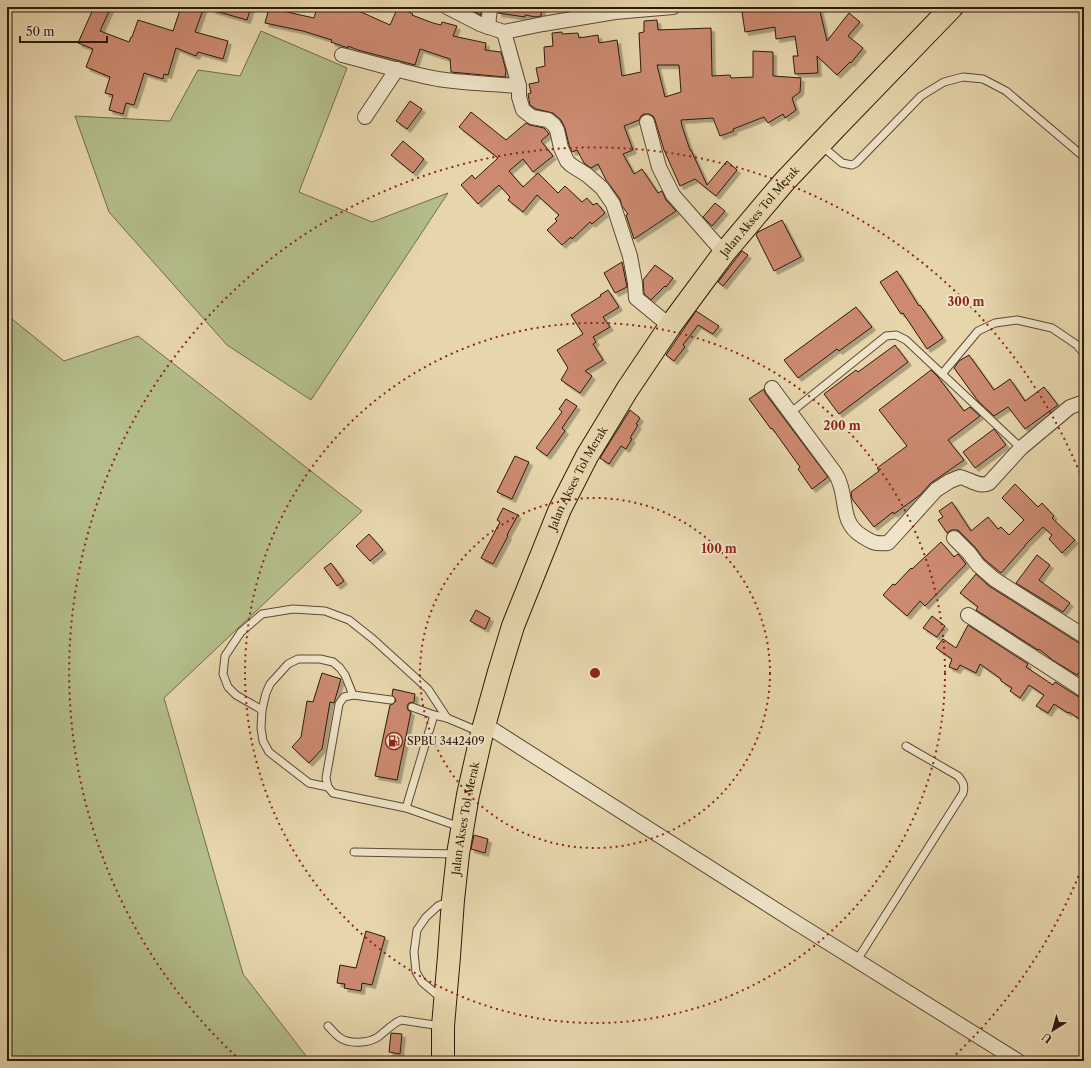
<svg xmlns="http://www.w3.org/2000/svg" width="1091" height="1068" font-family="'Libre Caslon Text',serif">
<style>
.green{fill:#b4be8a;stroke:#706c4b}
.building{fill:#cc8a70;stroke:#2c1a0c;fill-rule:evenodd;filter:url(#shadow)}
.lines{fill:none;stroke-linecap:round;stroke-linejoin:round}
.lane-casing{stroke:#5b4934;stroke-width:9}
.street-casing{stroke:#5b4934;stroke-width:16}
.highway-casing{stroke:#2c1a0c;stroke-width:24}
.lane{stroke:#efe4c9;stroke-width:7}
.street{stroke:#efe4c9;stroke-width:14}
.highway{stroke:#e7d6ac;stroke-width:22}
.ring{fill:none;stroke:#8f2418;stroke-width:2;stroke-dasharray:2 4}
.labels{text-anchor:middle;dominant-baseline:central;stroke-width:4;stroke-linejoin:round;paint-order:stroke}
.street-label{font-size:11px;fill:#2c1a0c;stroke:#efe4c9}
.poi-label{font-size:11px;fill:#2c1a0c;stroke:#efe4c9;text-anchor:start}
.centre{fill:#8f2418;stroke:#efe4c9;stroke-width:2}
.ring-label{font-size:12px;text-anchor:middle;font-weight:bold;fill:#8f2418;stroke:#efe4c9;stroke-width:4;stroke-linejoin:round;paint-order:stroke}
</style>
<defs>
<filter id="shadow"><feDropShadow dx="3.5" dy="3.5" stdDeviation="0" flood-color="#0004"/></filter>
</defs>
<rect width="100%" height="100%" fill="#e7d6ac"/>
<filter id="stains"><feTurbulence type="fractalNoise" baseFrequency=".005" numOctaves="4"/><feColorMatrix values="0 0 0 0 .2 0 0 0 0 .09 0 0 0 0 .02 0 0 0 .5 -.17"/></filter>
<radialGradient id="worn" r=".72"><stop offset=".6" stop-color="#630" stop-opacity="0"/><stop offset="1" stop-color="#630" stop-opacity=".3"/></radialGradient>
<!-- green -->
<g class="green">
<polygon points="261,31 347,68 299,192 372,222 448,193 311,400 227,345 109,212 75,116 170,121 198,70 240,76"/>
<polygon points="7,315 64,361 138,336 362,511 164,698 243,974 310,1061 7,1061"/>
</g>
<!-- building -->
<g class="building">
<polygon points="94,7 111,7 100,31 129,42 131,37 132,37 138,20 173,31 181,7 204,7 195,32 228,41 223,59 198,52 196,56 176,48 168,75 164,74 163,79 144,73 142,80 134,105 126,103 123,114 109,110 113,95 105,93 110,77 86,67 93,49 78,43"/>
<polygon points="212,7 251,7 247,20 212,10"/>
<polygon points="317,7 350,7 390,25 398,7 413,14 412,15 433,23 441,25 442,22 457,26 453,36 486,43 485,50 501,52 506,71 505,77 451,72 450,59 420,49 415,65 358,50 348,46 348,48 331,42 332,40 303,31 265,23 269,8 314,18"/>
<polygon points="466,7 481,7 481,15"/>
<polygon points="498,7 542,7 541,16 536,17 525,15 525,17 498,13"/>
<polygon points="772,7 819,7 827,41 849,13 860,22 848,36 863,48 851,63 850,62 837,75 817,56 818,73 795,74 793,56 798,56 795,36 776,39 775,27 745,32 742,12"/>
<path d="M657,20L658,30L711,28L712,76L730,75L731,78L753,77V51L773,52V76L801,78L800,92L792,98L796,110L785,118L783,114L768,123L764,117L733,129L734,131L720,136L713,118L681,120L682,126L690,150H691L707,185L727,161L737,170L716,196L695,179L680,186L664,150L655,120L653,116L649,114H644L641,116L639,120L624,126L633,150L623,154L634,174L642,169L658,193L662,191L666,200L676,211L634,239L626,215L628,214L622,206L620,199L606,180L598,164L591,168L584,163L577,150L572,152L569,145L565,128L561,120L553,113L536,109L530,105L528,94L531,93L529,84L539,82L536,68L545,66L544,47L553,46L552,33L562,32V34L578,33L579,38L598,35L599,43L617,40L622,76L641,72L639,33L644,32V21ZM657,65H679L681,92L665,97Z"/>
<polygon points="410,101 422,109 407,129 396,121"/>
<polygon points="471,112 506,140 526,123 530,125 544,128 549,134 541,141 553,156 533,172 523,159 509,171 523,187 538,173 558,193 565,186 582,202 587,198 593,205 597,203 605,213 592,224 590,222 572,239 571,237 562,245 547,230 557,221 555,219 559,215 537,195 523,212 508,200 510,197 499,185 478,204 461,185 472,175 475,179 498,158 459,127"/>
<polygon points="403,141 424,159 413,173 391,155"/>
<polygon points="715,203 725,211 712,226 703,217"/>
<polygon points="782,220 801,257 774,271 756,235 758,232"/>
<polygon points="742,251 748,255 723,286 718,282"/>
<polygon points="622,262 627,287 615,293 604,273"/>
<polygon points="655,265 673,278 666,287 665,286 651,300 644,294 643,280"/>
<polygon points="897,271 919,306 920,305 943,338 927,349 903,313 901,314 880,282"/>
<polygon points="608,290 619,307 603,317 610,327 593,337 596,342 593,344 603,360 585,371 592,376 580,393 561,380 568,368 557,350 583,334 571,315 601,296 600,295"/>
<polygon points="856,307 872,327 839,351 837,349 798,378 784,360"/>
<polygon points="696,311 719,326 713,334 698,325 683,345 685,347 674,361 666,355"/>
<polygon points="895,345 908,362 839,414 824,394 856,370 858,372"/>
<polygon points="969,355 994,390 1010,379 1025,401 1044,387 1058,405 1025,429 1008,407 994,416 978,401 954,368 959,361"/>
<polygon points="931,370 938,377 964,411 970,407 980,416 948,440 964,460 931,483 920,495 894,514 893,512 874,527 852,499 851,492 879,471 877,468 907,446 879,410"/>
<polygon points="764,389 765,393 828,477 812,489 798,469 800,467 772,428 771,429 749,399"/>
<polygon points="566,399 577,406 562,428 565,431 547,456 536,448 562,412 559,409"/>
<polygon points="630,410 640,418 636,424 638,425 630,438 632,439 626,449 621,446 609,464 600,458"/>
<polygon points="994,429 1006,445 975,468 963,452"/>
<polygon points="515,456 529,462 512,499 497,492"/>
<polygon points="1015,484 1038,507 1042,503 1054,516 1052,518 1075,540 1062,553 1049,539 1052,535 1043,527 1025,545 1025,546 1001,573 984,559 975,547 958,530 951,530 947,533 938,520 943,517 939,511 952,502 971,531 988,517 998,529 1001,527 1009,535 1024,520 1002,498"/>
<polygon points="503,508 518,515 507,535 508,536 493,564 481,558 500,522 497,520"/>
<polygon points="369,534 383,550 370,561 356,546"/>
<polygon points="941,542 954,557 958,554 966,564 925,606 920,601 907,616 883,595 893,584 895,585 911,568 912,569"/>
<polygon points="1037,555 1050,565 1039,580 1070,603 1063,612 1016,583"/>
<polygon points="331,563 344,581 337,586 324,568"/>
<polygon points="976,574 989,586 1079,643 1084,644 1084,666 1077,675 1054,661 1039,649 1038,650 976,610 978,607 960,593"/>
<polygon points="476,610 490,618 485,629 470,621"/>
<polygon points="932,616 945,626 937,637 923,628"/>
<polygon points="968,625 1028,664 1026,667 1053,685 1055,682 1079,697 1084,698 1084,722 1069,712 1068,713 1054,704 1048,713 1036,706 1044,695 1029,685 1020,698 1010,691 1012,688 1001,681 1001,679 980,664 976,673 960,665 957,670 949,667 952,659 936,648 943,639 956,648"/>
<polygon points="322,673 341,679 334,703 330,702 322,749 309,763 292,747 301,737 307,701 313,702"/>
<polygon points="393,689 415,694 414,702 409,703 407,706 408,710 411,712 397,780 375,776 390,705 393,704 396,701 395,698 392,695"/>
<polygon points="474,835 488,839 485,853 471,849"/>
<polygon points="366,931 385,937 372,985 362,983 361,991 344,988 345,984 337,983 340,965 356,968"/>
<polygon points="391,1033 402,1034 400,1054 389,1052"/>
</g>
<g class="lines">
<!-- lane casing -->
<g class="lane-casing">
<g id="lane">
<polyline points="822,146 842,163 852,165 856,163 921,96 944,82 963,77 983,79 1006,91 1084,157"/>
<polyline points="942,374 978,331 995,323 1017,320 1052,328 1077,345 1084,354"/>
<polyline points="790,413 886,336 896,335 906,340 1021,448"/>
<polyline points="391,700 353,695 344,697 339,704 326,778 328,787 333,793 406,808 460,827"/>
<polyline points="412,707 434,715 447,718 480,732"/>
<polyline points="262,710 236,695 228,687 223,674 225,656 241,632 262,614 293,609 325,611 349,620 373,639 428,689 447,718"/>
<polyline points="328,787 309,783 269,752 263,741 261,728 262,710 266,693 270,684 288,664 298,659 320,659 333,662 340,668 345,675 353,695"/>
<polyline points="406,808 434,715"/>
<polyline points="354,852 456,854"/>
<path d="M857,960L963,793C965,785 963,782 958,776L906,746"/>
<polyline points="441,998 422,982 416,972 414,952 417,930 426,917 438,906 450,901"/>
<path d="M328,1026C332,1030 335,1034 339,1037C349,1045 369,1043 378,1037C386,1031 392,1024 401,1020L441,1026"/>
</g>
</g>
<!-- street casing -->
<g class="street-casing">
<g id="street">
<polyline points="447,7 480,24 504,32"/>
<polyline points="488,27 490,7"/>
<polyline points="504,32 519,86 519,97 523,110 532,117 548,120 554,125 557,130 561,148 567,161 571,165 587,175 602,188 613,204 630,256 635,283 636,298 670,326"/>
<polyline points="504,32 543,24 615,12 673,7"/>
<path d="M342,55C374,63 406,73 438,79C465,83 492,84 519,86"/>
<polyline points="365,117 397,69"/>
<polyline points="647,122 659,167 673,195 724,253"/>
<path d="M772,388L835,473C837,476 839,480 840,484C847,503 841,523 862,536C873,543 875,544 888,543L936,490L950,481L960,477C970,479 979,488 989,483L1021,448L1070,407L1084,402"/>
<polyline points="954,538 969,553 978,565 994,579 1084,636"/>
<polyline points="968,615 1084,690"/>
<polyline points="484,724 795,922 1018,1061"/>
</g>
</g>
<!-- highway casing -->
<g class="highway-casing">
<g id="highway">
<path id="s1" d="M443,1061V1026L449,956L453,900L458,854L468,795L482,733L499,672L513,626L560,509L587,456L627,390L670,326L724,253L784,182L837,126L952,7"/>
</g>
</g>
<!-- lane -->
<use href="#lane" class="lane"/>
<!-- street -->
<use href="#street" class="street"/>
<!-- highway -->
<use href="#highway" class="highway"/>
</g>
<!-- distance rings -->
<g class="ring">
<circle cx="595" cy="673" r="175"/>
<circle cx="595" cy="673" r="350"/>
<path d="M1083 865A525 525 0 0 1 950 1060M240 1060A525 525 0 1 1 1083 481"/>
</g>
<!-- icons -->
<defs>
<g id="fuel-ring" transform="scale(0.9)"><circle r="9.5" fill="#efe4c9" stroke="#8f2418" stroke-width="1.5"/><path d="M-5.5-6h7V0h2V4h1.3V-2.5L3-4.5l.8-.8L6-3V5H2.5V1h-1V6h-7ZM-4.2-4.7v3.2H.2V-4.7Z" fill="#8f2418"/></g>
</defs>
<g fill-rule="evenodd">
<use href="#fuel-ring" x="394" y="741"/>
</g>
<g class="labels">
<!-- street labels -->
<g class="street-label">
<text stroke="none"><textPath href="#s1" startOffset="928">Jalan Akses Tol Merak</textPath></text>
<text stroke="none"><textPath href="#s1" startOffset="604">Jalan Akses Tol Merak</textPath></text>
<text stroke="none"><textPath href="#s1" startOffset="244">Jalan Akses Tol Merak</textPath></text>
</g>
<!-- poi labels -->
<g class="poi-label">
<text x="407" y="741">SPBU 3442409</text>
</g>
</g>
<circle cx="595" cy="673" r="6" class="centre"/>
<g class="ring-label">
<text x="966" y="306">300 m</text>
<text x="842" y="430">200 m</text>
<text x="719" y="553">100 m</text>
</g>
<!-- margin -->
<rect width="1091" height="1068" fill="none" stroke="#e7d6ac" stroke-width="24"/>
<rect x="8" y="8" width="1075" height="1052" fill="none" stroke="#2c1a0c" stroke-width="2"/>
<rect x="12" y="12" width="1067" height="1044" fill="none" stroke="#2c1a0c"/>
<!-- north arrow -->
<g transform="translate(1053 1030) rotate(217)" stroke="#efe4c9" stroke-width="3" paint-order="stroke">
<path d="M0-3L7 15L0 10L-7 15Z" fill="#2c1a0c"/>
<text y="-6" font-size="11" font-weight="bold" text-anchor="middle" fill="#2c1a0c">U</text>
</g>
<!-- scale -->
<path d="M20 36v6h87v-6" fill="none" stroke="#2c1a0c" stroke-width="2"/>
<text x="26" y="36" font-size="12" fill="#2c1a0c" stroke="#efe4c9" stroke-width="3" paint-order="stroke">50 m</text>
<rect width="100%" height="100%" filter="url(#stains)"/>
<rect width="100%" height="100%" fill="url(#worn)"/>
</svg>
